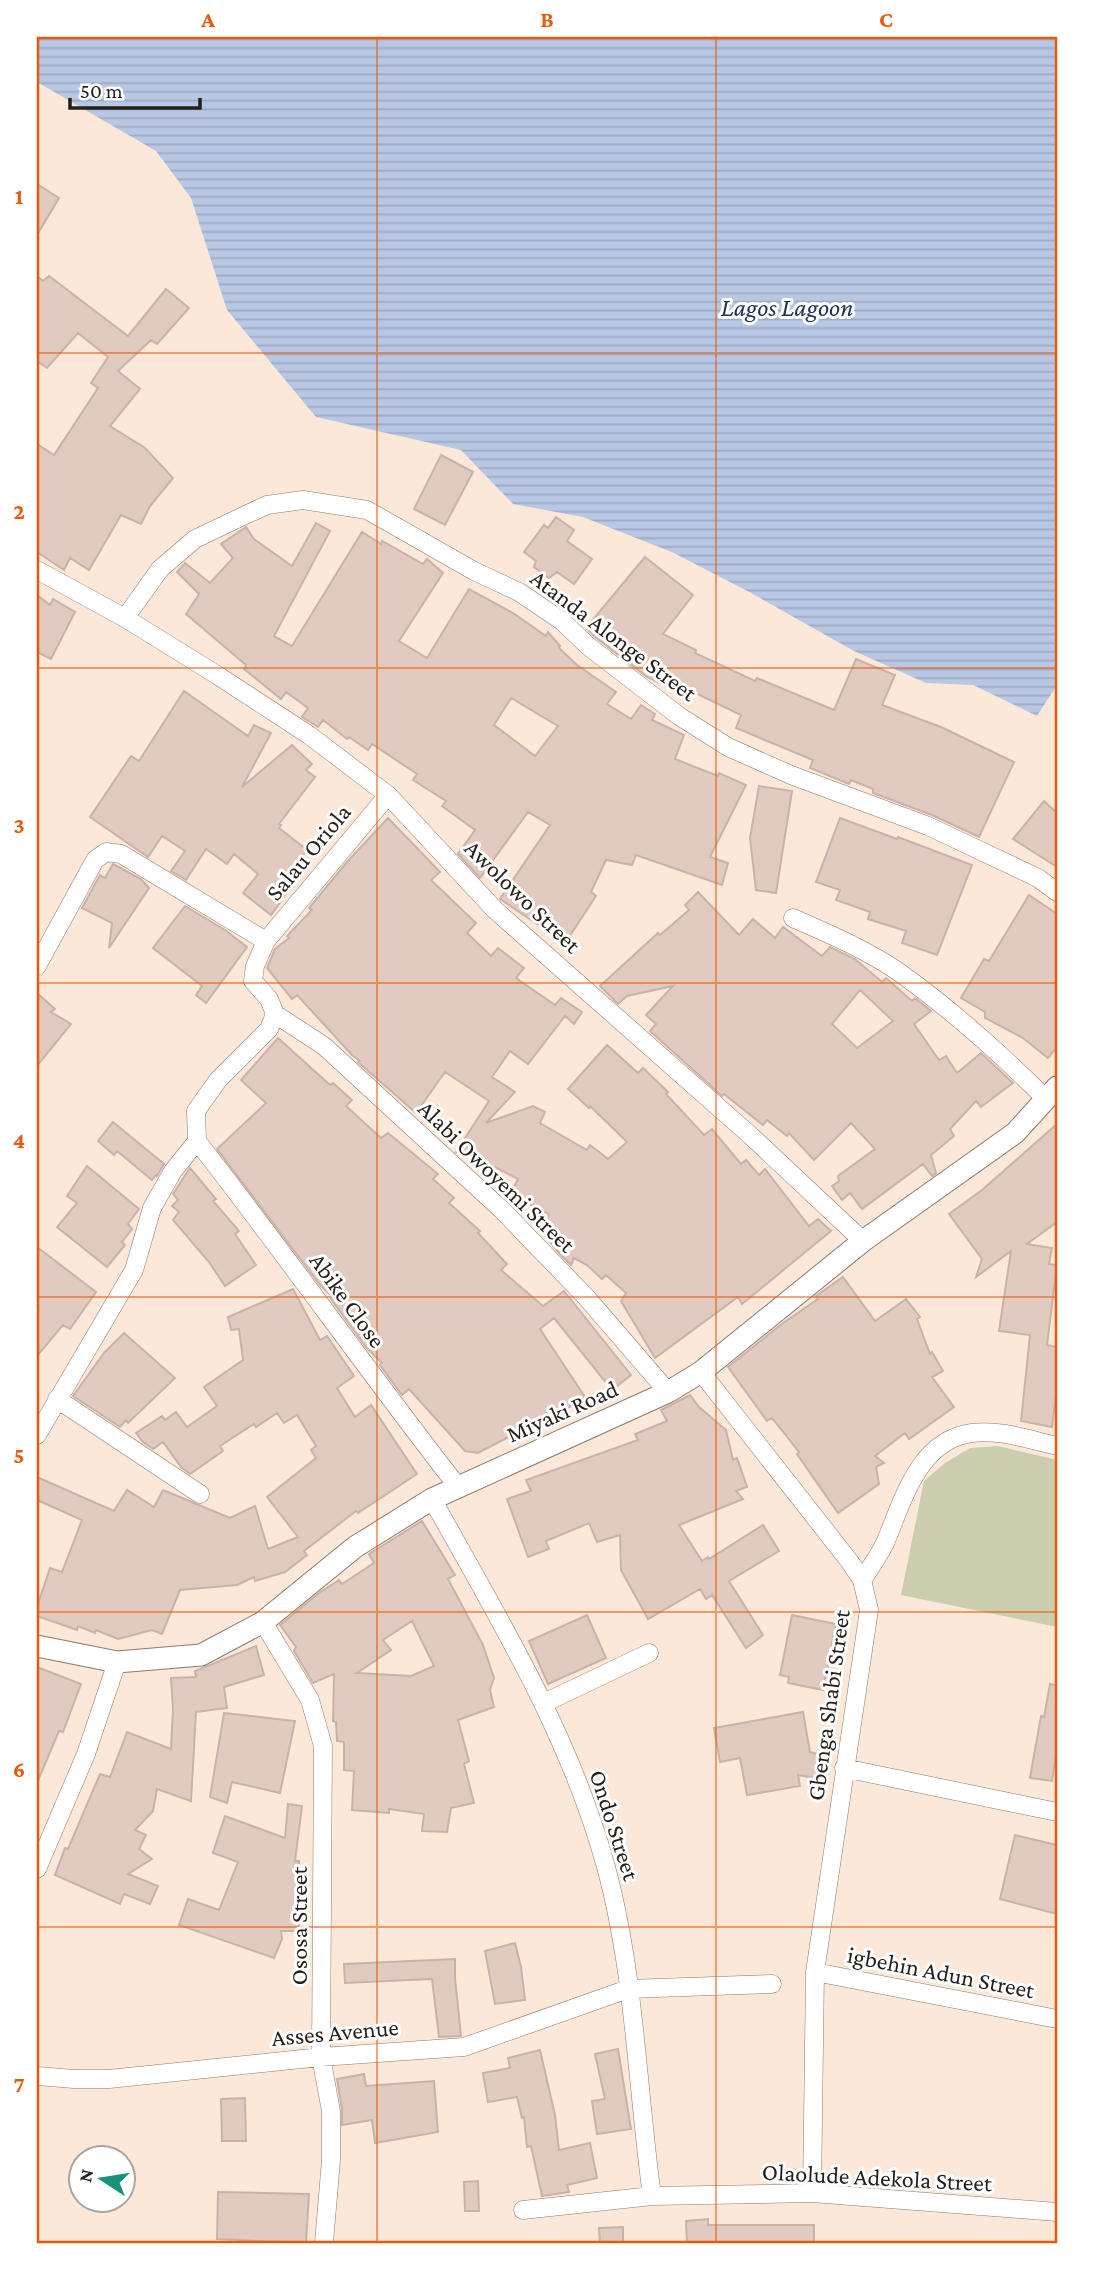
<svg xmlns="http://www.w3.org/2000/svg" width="1094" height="2280" font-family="'Crimson Pro',serif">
<defs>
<pattern id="water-rules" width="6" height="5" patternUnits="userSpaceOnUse" patternTransform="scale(1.75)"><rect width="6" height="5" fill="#b8c7e3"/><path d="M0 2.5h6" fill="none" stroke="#9eaac2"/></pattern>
</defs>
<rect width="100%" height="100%" fill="#fce8d9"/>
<path fill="#caceaf" d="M998,1446L1057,1460V1627L901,1595L924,1481L945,1463L970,1448Z"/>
<path fill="url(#water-rules)" d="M37,37H1057V685L1037,716L973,685L926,683L854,651L751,593L674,553L583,517L513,504L461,450L316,417L227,310L191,198L156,151L37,82Z"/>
<path fill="#e1cac0" stroke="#c9b3a9" stroke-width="2" fill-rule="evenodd" d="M37,184L59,198L37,235Z
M37,276L43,281L49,276L128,336L166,289L189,308L157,344L151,340L118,371L140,389L110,426L145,448L173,478L150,506L141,524L121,515L89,570L70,558L64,570L37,552V444L54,455L98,388L91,383L108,357L78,333L47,368L37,361Z
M441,455L473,472L445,525L414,509Z
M556,517L574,530L567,541L592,559L574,584L557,572L549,578L534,567L536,561L524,552L544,525L548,528Z
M316,523L330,531L274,636L292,646L362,532L381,544L382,541L423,564L427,559L443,573L399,641L427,658L469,589L513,613L546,636L548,632L560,646L559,648L577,665L616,692L607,704L631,719L641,705L655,714L652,720L684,735L675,759L718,776L719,773L746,785L710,857L728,863L722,885L636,855L632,865L606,860L591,892L596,896L565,943L500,899L550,825L528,812L480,878L458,854L475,830L442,806L446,801L413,780L417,774L372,744L368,750L349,737L347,739L323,720L318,727L302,717L308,708L286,692L281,699L244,669L246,665L186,614L199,594L177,572L185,563L210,583L233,558L221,544L246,527L254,539L292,566ZM511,698L558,726L535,756L494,725Z
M645,557L693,595L663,634L696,650L695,653L755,681L757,678L834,710L856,659L895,675L882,705L941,727L1014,762L979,837L932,815L873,793V789L851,780L849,784L810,768L813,760L736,728L741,715L679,685L676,691L647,677L595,637L586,628Z
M37,595L50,605L53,599L75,612L51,659L37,652Z
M184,691L248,736L254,725L271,733L242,787L292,745L312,764L306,770L315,777L279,824L281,825L279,828L307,850L280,886L286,894L271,915L243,893L258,874L234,854L227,864L206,849L186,880L171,871L185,851L162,836L148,857L90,817L131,756L139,761Z
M759,786L792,791L776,893L756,890L750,838Z
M1044,801L1057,813V867L1013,839Z
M388,818L440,872L431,880L476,923L467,933L491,956L498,948L524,968L516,978L555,1005L561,998L582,1012L574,1024L565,1016L528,1064L510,1051L492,1077L515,1092L486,1123L533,1106L545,1112L540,1123L587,1150L590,1145L608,1159L627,1142L590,1106L589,1108L568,1089L607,1045L638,1073L643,1068L668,1092L666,1094L704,1135L712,1129L741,1164L746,1160L759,1175L765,1169L809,1226L818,1219L831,1231L742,1304L738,1297L655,1358L621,1301L626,1293L606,1275L602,1279L587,1265L574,1258L571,1265L558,1252L540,1229L549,1214L510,1195L518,1179L473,1156L456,1152L489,1101L445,1072L416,1113L358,1062L360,1061L352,1055L297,995L292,999L267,968L275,949L289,938L287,936L312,910L309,908L347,862Z
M840,818L897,839L898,837L972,865L937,955L902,943L906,931L868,919L870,912L836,900L840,890L816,882Z
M113,864L141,879L149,888L109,948L112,923L82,908L100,875L105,878Z
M698,892L739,935L753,919L775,938L783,927L822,956L830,947L855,959L882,982L886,978L912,1001L915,998L931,1011L914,1024L939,1060L946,1056L957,1073L981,1053L1013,1083L981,1107L976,1101L950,1129L954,1136L931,1155L936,1173L932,1176L923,1164L862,1209L850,1193L842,1200L832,1186L839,1181L838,1176L875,1149L851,1123L814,1160L789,1133L787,1136L767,1120L763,1125L724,1094L722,1096L650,1031L656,1024L646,1015L673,986L627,996L618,1004L600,986L658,933L660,935L689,910L685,905ZM860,990L893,1021L857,1048L832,1024Z
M1029,895L1057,914V1047L1048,1058L1023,1038L985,1018V1012L961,998L984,959L989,961Z
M185,906L225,930L247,947L206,1003L196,995L202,986L153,948Z
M37,993L55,1009L51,1012L71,1024L37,1066Z
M278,1038L330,1085L333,1083L352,1100L346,1106L381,1138L388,1133L438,1174L433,1179L454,1198L449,1203L480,1231L478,1233L507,1264L501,1270L543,1306L564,1291L631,1375L612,1390L554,1318L540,1329L585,1397L554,1417L552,1414L526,1431L524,1429L478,1453L465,1451L409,1389L402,1395L380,1365L382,1363L366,1347L331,1299L333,1297L320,1285L217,1149L266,1103L241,1080Z
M113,1122L164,1164L157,1176L156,1175L152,1180L117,1151L114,1155L98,1141Z
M1057,1124V1222L1027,1244L1052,1248L1049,1264L1057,1265L1047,1345L1057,1347V1387L1052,1427L1021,1421L1030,1335L999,1331L1011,1251L976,1277L982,1259L949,1214L982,1190Z
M87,1166L139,1209L128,1224L132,1229L122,1242L125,1245L107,1267L57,1227L77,1203L67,1196Z
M190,1168L216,1199L213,1201L239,1231L235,1234L256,1265L225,1286L209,1262L173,1220L179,1212L172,1206L178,1200L173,1194Z
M37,1247L96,1292L70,1329L63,1325L37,1356Z
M843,1277L875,1321L906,1299L920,1317L917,1319L930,1354L932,1352L943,1371L932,1377L954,1407L909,1439L905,1433L875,1456L884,1463L876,1467L879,1484L838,1513L797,1454L799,1452L772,1418L767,1421L728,1367L783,1323L818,1299L816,1296Z
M293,1289L320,1340L327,1336L354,1376L337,1388L355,1417L371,1405L417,1474L358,1513L356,1511L304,1551L307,1555L285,1572L255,1581L254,1577L237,1585L180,1590L162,1634L152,1630L118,1639L96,1630L95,1633L78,1626L77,1630L37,1616V1607L50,1568L62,1572L82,1520L37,1500V1477L114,1511L127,1490L154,1507L163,1490L230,1518L255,1506L268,1549L298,1537L267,1497L316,1458L311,1450L316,1446L297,1415L284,1423L277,1413L256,1427L254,1424L220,1446L223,1451L190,1474L181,1467L163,1442L153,1449L143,1442L136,1433L162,1416L165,1420L176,1412L187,1427L217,1406L204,1387L243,1360L239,1329L231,1330L228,1317Z
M124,1333L175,1378L128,1423L126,1420L120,1427L73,1396L104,1353Z
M690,1395L699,1407L726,1430L733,1460L737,1458L747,1487L736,1491L743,1499L679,1525L702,1561L708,1557L709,1559L763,1525L779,1551L729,1581L763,1635L746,1648L712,1595L706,1599L700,1589L648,1619L621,1570L620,1535L597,1542L589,1523L546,1541L549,1549L528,1557L507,1499L531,1491L526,1480L638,1440L635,1434L667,1421L661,1410Z
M422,1521L455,1575L448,1579L483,1645L494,1678L490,1690L494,1707L458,1720L469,1761L464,1764L474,1803L451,1808L447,1832L422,1831L424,1814L389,1809V1813L352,1810L354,1771L344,1770V1742L337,1741L336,1722L333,1721L334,1674L313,1683L294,1651L296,1647L280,1625L319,1593L339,1580L342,1584L374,1563L369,1554ZM412,1621L434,1666L411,1676L357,1673L391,1650L383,1640Z
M587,1615L606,1658L548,1684L529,1641Z
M792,1615L836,1624L823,1690L788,1683L789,1677L780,1675Z
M256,1646L264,1675L224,1687L227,1708L196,1712L191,1801L157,1789L153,1811L135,1830L146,1835L139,1849L152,1859L128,1874L158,1886L150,1904L124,1894L120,1904L55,1875L65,1848L68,1849L100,1774L110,1777L127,1732L171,1749L173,1709L171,1678L196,1677L195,1671Z
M37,1667L81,1684L63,1732L59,1731L37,1783Z
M1050,1684L1057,1685V1747L1052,1781L1030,1778L1041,1716L1044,1717Z
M803,1712L810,1752L821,1755L815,1778L798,1775L800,1786L747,1795L740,1758L720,1762L714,1728Z
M224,1713L295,1721L280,1793L232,1782L227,1803L210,1797Z
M288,1804L302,1806L295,1861H299V1931H281L282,1939L274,1958L179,1925L188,1899L219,1910L238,1862L213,1853L225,1816L285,1838Z
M1015,1835L1057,1845V1914L1000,1899Z
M515,1943L521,1967L525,2000L495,2004L485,1951Z
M455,1959V1978L461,2036L439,2037L432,1979L345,1983L344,1964Z
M618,2049L631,2129L597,2134L592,2101L605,2099L595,2054Z
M540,2050L555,2115L559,2150L590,2143L597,2178L567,2185L569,2192L542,2196L531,2146L527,2147L524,2117L522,2118L517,2097L488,2102L483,2073L510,2068L508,2058Z
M364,2074L366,2086L434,2081L438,2132L375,2143L372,2120L342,2125V2109L337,2079Z
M245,2098L246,2141H222L221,2099Z
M478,2181L479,2211H465L464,2182Z
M218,2192L309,2194L306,2243L217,2239Z
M708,2219V2225H814V2243H687L686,2221Z
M623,2227V2243H600L599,2228Z"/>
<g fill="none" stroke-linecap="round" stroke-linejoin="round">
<g stroke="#8c7b6d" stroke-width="19">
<path id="minor" d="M37,570L125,618L217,675L309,735L388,795L495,910L751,1136L863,1241
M125,618L160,569L195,539L241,517L267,505L303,500L367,510L474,571L519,592L562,621L588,646L679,716L728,747L791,775L928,826L1038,878L1057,892
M793,918C831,935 870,951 903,975C954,1012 1002,1055 1046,1099
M37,966L95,860L106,852L121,854L266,941
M275,1014L324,1046L502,1210L587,1298L668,1392
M197,1141C286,1255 369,1373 458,1487
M701,1372L850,1562L862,1580L869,1610L815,1972L812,2193
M57,1399L200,1494
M37,1435L134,1270L152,1208L173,1171L197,1141L196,1111L218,1080L269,1029L275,1014L269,999L253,981L255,966L266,941L388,795
M432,1499C498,1617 570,1735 606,1867C635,1974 637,2087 652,2196
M862,1580C870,1568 879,1556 885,1543C903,1501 918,1440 972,1433C1000,1429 1030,1440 1057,1446
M263,1622L310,1700L323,1746L321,2057L331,2111V2160L324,2243
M544,1703L649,1653
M844,1768L1057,1812
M37,1869L86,1754L117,1662
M815,1972L1057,2019
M37,2076L74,2079H109L321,2057L464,2047L628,1989L772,1984
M523,2210L652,2196L812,2193L1057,2212"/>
</g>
<g stroke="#8c7b6d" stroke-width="23">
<path id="tertiary" d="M37,1646L117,1662L201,1655L263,1622L355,1547L432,1499L668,1392L701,1372L863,1241L1015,1133L1057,1087"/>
</g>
<use href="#minor" stroke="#fff" stroke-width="18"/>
<use href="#tertiary" stroke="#fff" stroke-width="21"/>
</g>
<path fill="none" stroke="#e8590c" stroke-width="2" stroke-opacity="0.55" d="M377,37V2243M716,37V2243M37,353H1057M37,668H1057M37,983H1057M37,1297H1057M37,1612H1057M37,1927H1057"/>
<g text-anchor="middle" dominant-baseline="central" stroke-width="6" stroke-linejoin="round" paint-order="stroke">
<g font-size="24" fill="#251f19" stroke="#fff">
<text transform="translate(614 635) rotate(37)">Atanda Alonge Street</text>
<text transform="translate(308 852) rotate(-50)">Salau Oriola</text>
<text transform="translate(523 896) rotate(44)">Awolowo Street</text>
<text transform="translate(497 1176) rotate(44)">Alabi Owoyemi Street</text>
<text transform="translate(348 1300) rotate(54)">Abike Close</text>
<text transform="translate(562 1411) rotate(-24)">Miyaki Road</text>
<text transform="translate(828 1705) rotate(-82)">Gbenga Shabi Street</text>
<text transform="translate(615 1825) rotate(72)">Ondo Street</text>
<text transform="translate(298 1926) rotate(-90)">Ososa Street</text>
<text transform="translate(941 1972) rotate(11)">igbehin Adun Street</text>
<text transform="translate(335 2032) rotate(-5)">Asses Avenue</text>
<text transform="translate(877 2177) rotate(3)">Olaolude Adekola Street</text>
</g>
<g font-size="26" font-style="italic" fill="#203359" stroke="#fff">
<text x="787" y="307">Lagos Lagoon</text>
</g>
</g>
<rect width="1094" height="2280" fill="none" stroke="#ffffff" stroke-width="77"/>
<g transform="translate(102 2179) rotate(282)"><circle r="33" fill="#ffffff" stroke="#a8a5a3" stroke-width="2"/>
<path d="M0-5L12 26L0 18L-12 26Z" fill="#14927a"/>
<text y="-10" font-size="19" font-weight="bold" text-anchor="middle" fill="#251f19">N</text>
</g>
<path d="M70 98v10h130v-10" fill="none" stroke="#251f19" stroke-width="3.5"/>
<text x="80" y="98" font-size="21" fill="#251f19" stroke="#ffffff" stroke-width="5" paint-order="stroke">50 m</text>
<rect x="38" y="38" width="1018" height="2204" fill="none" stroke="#e8590c" stroke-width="2.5"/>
<g font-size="23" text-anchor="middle" font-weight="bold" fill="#e8590c">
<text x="208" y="27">A</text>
<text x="547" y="27">B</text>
<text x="886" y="27">C</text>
<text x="19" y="204">1</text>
<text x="19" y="519">2</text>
<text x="19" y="833">3</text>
<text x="19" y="1148">4</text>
<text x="19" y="1463">5</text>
<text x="19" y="1777">6</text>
<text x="19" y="2092">7</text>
</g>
</svg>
